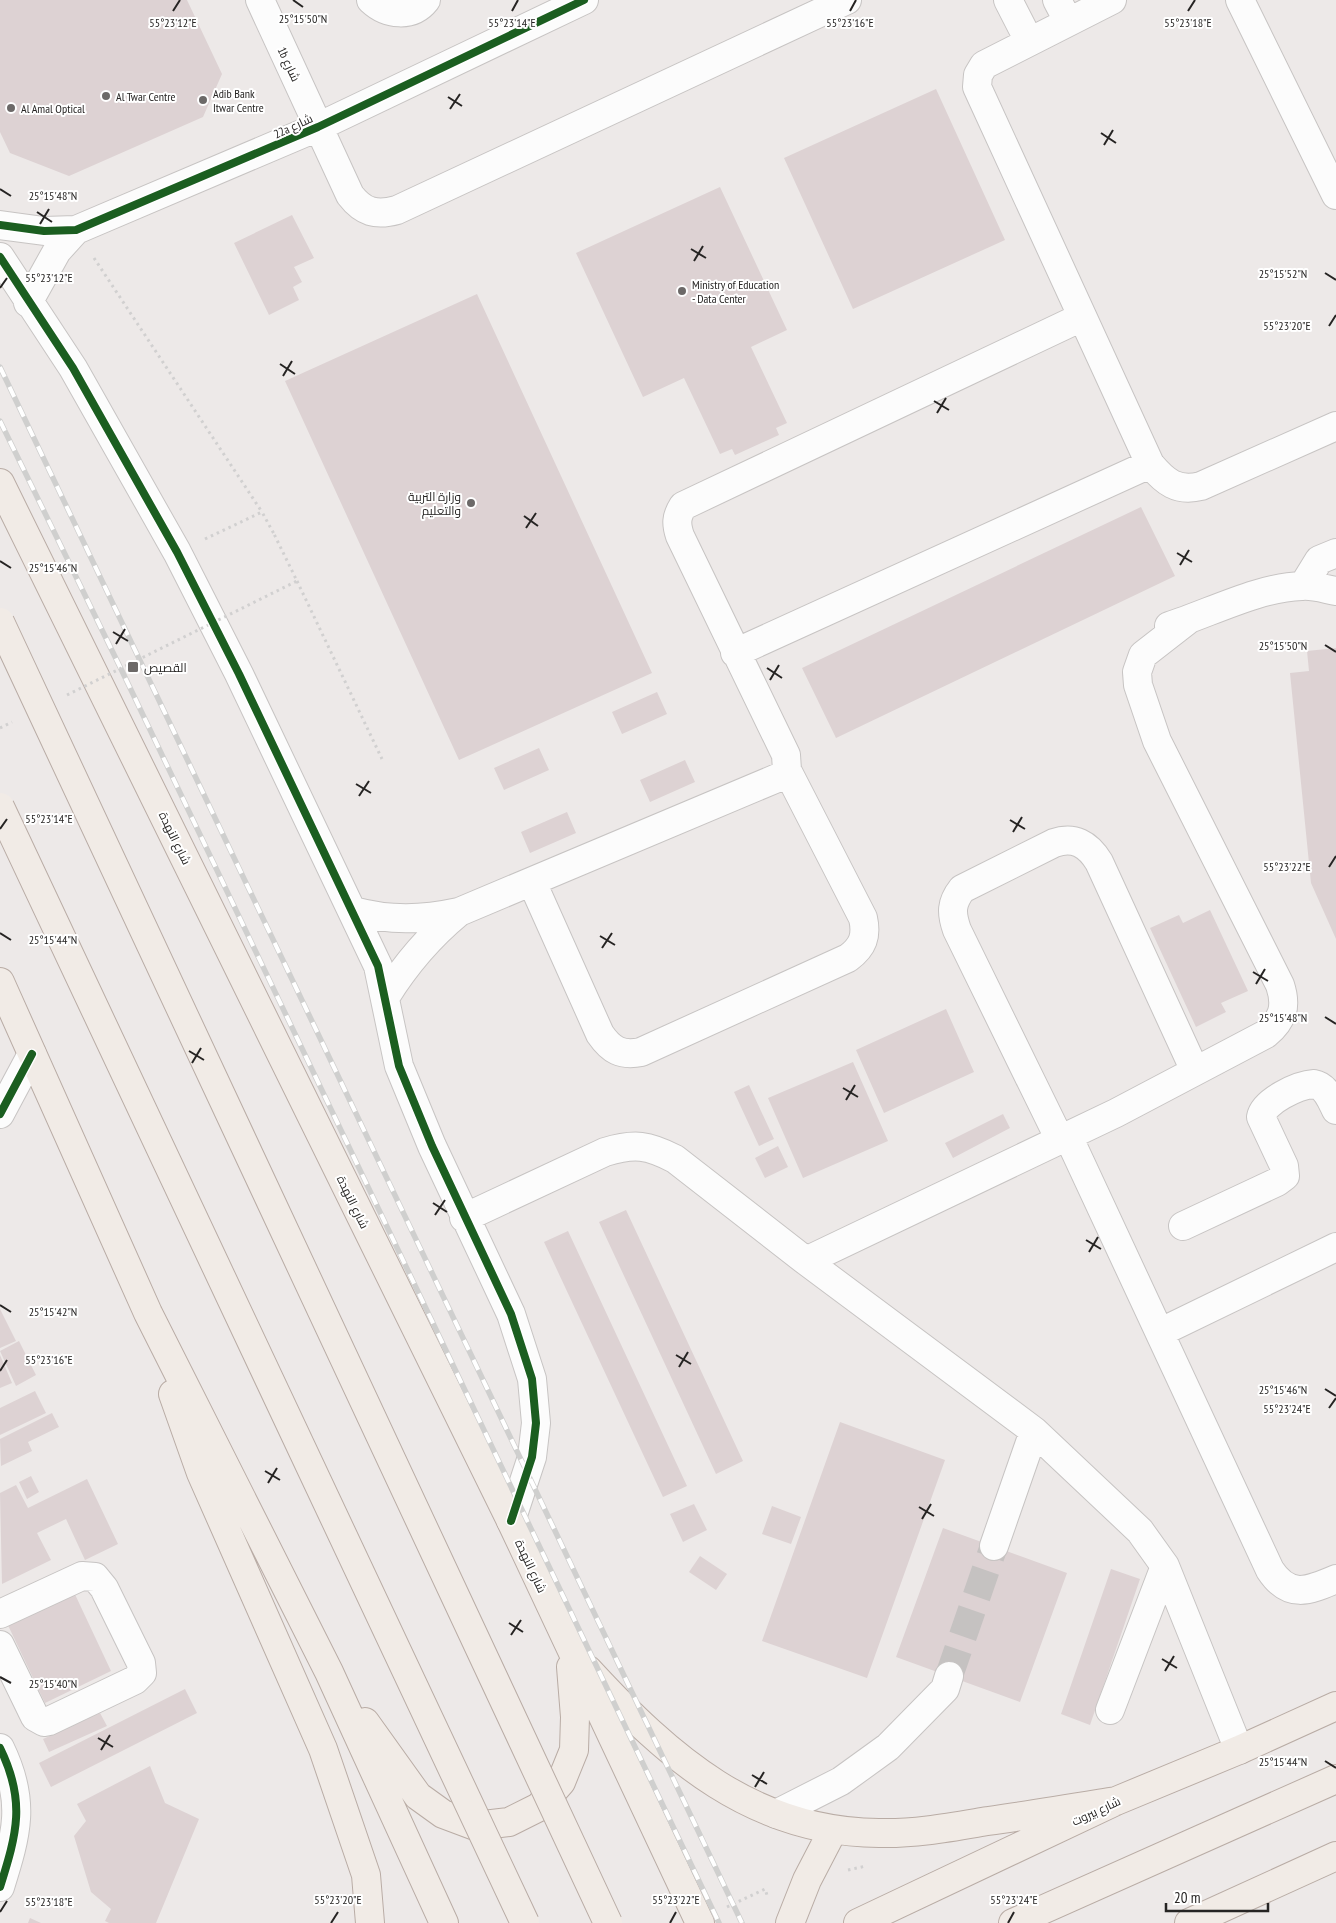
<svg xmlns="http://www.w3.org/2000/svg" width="1336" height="1923" font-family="'PT Sans Narrow',Cairo,sans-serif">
<rect width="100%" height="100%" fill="#ede9e8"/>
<path fill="#ddd2d3" d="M0,0H187L222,74L203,117L69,176L10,153L0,132Z
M936,89L1005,240L853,309L784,158Z
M720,187L787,330L751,347L787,423L776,428L779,435L735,455L732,449L720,454L684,378L643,397L576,253Z
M292,215L314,258L294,267L302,282L293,287L299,300L269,315L234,243Z
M477,294L652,673L459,760L285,381Z
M1141,507L1175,576L836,738L802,668Z
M1336,648V939L1311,883L1290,673L1309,671L1307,651Z
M657,692L667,714L622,734L612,712Z
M539,748L549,770L504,790L494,768Z
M685,760L695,782L650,802L640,780Z
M567,812L576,833L530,853L521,832Z
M1210,910L1248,991L1221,1003L1226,1012L1196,1027L1150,928L1179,915L1183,923Z
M946,1009L974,1072L884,1113L856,1050Z
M853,1062L888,1141L803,1178L768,1098Z
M749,1085L774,1139L759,1146L734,1092Z
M1003,1114L1010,1128L953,1158L945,1143Z
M778,1146L788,1167L765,1178L755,1158Z
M626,1210L743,1461L716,1474L599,1222Z
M568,1231L687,1486L663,1497L544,1242Z
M0,1309L16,1341L0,1348Z
M19,1341L36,1375L16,1386L0,1351Z
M0,1355L12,1383L0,1388Z
M35,1391L46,1413L0,1435V1408Z
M52,1413L59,1427L28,1442L32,1451L1,1466L0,1439Z
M840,1422L945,1460L867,1678L762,1641Z
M31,1476L39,1492L27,1499L19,1482Z
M87,1479L118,1544L85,1560L66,1519L37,1533L51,1560L2,1584L0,1493L16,1485L28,1508Z
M694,1504L707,1530L683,1542L670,1514Z
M772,1506L801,1517L791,1544L762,1534Z
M943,1528L1067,1573L1020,1702L896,1657Z
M700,1556L727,1574L716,1590L689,1572Z
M1111,1569L1140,1579L1090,1725L1061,1714Z
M72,1588L111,1671L45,1703L5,1619Z
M185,1689L197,1713L51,1787L39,1763Z
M100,1713L107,1726L49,1752L43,1739Z
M150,1766L165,1803L199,1819L156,1923H109L105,1921L111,1909L91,1892L74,1836L86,1821L77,1804Z
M30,1918L41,1923H28Z"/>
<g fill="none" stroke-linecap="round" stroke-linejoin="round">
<path stroke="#c5c2c1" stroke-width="28" stroke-dasharray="28 14" stroke-linecap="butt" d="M949,1676L994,1546"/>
<g stroke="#c7c4c3" stroke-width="30">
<path id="minor" d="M260,0L350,195C363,212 376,216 397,210L847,0
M371,0C387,15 412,18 426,0
M1008,0L1029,41
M1057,0L1068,21
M1112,0L984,65L978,75L977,87L1150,464C1165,482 1177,492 1201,486L1336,426
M1240,0L1336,195
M0,225L44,231L76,230L318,127L584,0
M0,257L73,368L177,552L239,674L378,966L399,1066L432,1146L511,1314L532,1379L536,1423L532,1457L511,1521
M28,303L57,251L76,230
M1303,586L1319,560L1336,553
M1169,626C1210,613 1259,587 1302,586C1313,585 1325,589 1336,591
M735,653L1150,464
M532,882L600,1034C611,1050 621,1056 641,1052L848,958C863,947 867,936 863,918L787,770
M353,911C390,921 422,920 459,912L782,776L787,770L786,755L680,536C676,524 676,517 683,506L1082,317
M386,996C406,964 429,937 458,913
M0,1114L32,1054
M1068,1136L1270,1570C1289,1599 1308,1591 1336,1579
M1060,1140L957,930C951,913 951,903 962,889L1054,843C1074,836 1088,844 1099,862L1195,1071
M464,1218L605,1152C635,1143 648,1145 675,1159L806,1261L1034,1431L1140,1531L1165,1566L1239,1750
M1183,1226L1277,1182L1285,1176L1284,1166L1261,1117C1264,1101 1298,1085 1314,1084C1326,1086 1331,1100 1336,1110
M806,1261L1116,1113L1266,1034C1283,1020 1287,1006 1280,985L1157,741L1138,685L1137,672L1143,655L1188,620
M1161,1332L1336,1247
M994,1546L1034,1431
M0,1614L82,1576L95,1577L104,1588L141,1663L142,1673L135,1680L49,1721L44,1722L35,1717L0,1645
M1110,1710L1165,1566
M0,1748C26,1801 17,1833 0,1887
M776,1814L841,1781L888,1747L945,1689L949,1676"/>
</g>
<g stroke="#b9aca5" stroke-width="30">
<path id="major" d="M0,483L511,1521L700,1923
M0,982L148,1313L329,1672L444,1923
M173,1394L201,1473L323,1749L366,1875L370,1923
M588,1670C669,1758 753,1832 879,1833C916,1834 952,1827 988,1821C1031,1815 1073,1808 1116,1801
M365,1722L418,1796L443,1814L475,1826L509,1822L539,1807L561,1782L574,1750L575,1717L571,1667
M790,1923L807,1880L833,1830
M858,1923L1116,1801L1239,1750L1336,1706
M1013,1923L1336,1779
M1189,1923L1336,1856"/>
</g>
<path stroke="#d1d0d0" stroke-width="3" stroke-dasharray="2.5 4" stroke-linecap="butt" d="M94,258L262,512
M205,539L262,512L274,534
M297,581L382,759
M848,1870L866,1866
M727,1907L765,1889L767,1895"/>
<use href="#minor" stroke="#fcfcfc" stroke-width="28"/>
<use href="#major" stroke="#f1ebe6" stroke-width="28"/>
<g stroke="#cfcfce" stroke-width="5.5">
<path id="rail" d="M0,367L742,1923
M0,421L122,671L719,1923"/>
</g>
<use href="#rail" stroke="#fff" stroke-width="4" stroke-dasharray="11" stroke-linecap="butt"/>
<g stroke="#b9aca5" stroke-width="30" stroke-linecap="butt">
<path id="major-bridge" d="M0,622L608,1923
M0,807L525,1923"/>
</g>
<path stroke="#d1d0d0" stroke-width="3" stroke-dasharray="2.5 4" stroke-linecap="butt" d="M67,695L297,581L274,534
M0,728L12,722"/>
<use href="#major-bridge" stroke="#f1ebe6" stroke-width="28"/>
<g stroke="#fff" stroke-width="11">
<path id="cycleway" d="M0,225L44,231L76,230L318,127L584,0
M0,257L73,368L177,552L239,674L378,966L399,1066L432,1146L511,1314L532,1379L536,1423L532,1457L511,1521
M0,1114L32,1054
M0,1748C26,1801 17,1833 0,1887"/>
</g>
<use href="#cycleway" stroke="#1b5e20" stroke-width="8"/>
</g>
<path fill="none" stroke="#262423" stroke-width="2" d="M293,0L303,7M173,11L180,0M512,11L518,0M850,11L856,0M1188,11L1195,0M448,97L462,106M450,109L460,94M1101,133L1116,143M1104,145L1113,130M0,189L11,196M37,212L52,222M40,224L49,209M691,249L706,258M694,261L703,246M1325,273L1336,280M0,288L7,278M1329,326L1336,315M280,364L295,374M283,376L292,361M934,401L949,410M937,413L946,398M524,516L538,526M526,528L536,513M1177,553L1192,562M0,561L11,568M1180,565L1189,550M113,632L128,641M116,644L125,629M1325,645L1336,652M767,668L782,678M770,680L779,665M356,784L371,793M359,796L369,781M1010,820L1025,829M0,829L7,819M1013,832L1022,817M1329,867L1336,856M0,933L11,940M600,936L615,945M602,948L612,933M1253,972L1268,981M1256,984L1265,969M1325,1017L1336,1024M189,1051L204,1060M192,1063L201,1048M843,1088L858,1097M846,1100L855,1085M433,1203L447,1212M435,1215L445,1200M1086,1240L1101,1249M1089,1252L1098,1237M0,1305L11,1312M676,1355L691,1364M679,1367L688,1352M0,1371L7,1360M1325,1389L1336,1396M1329,1408L1336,1398M265,1471L280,1480M268,1483L277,1468M919,1507L934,1516M922,1519L931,1504M509,1623L523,1632M511,1635L521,1620M1162,1659L1177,1668M1165,1671L1174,1656M0,1677L11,1683M98,1738L113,1747M101,1750L110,1735M1325,1761L1336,1768M752,1775L767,1784M755,1787L764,1772M0,1912L7,1901M331,1923L338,1912M670,1923L676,1912M1008,1923L1014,1912"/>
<g fill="#6c6968" stroke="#fff" stroke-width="2">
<circle cx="106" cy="96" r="5"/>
<circle cx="203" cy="100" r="5"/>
<circle cx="11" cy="108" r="5"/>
<circle cx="682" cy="291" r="5"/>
<circle cx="471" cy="503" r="5"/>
<rect x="127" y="661" width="12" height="12" rx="2.5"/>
</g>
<g text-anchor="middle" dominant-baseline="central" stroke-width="4" stroke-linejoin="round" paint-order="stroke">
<g font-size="12" fill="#262423" stroke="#fff">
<text transform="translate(289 64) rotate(65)">1b شارع</text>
<text transform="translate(293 126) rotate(-25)">22a شارع</text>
<text transform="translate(175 838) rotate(64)">شارع النهدة</text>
<text transform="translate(353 1202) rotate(64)">شارع النهدة</text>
<text transform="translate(531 1566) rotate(65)">شارع النهدة</text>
<text transform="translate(1096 1811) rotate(-25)">شارع بيروت</text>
</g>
<g font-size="12" fill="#262423" stroke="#fff" text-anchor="start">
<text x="213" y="93">Adib Bank<tspan x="213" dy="14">Itwar Centre</tspan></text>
<text x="116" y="96">Al Twar Centre</text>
<text x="21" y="108">Al Amal Optical</text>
<text x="692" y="284">Ministry of Education<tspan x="692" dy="14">- Data Center</tspan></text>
<text x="461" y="496" text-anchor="end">وزارة التربية<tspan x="461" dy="14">والتعليم</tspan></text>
<text x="144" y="667">القصيص</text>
</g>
</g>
<g font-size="12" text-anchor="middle" fill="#262423" stroke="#fff" stroke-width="4" stroke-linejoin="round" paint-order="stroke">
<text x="303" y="23">25°15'50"N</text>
<text x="173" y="27">55°23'12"E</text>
<text x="512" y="27">55°23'14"E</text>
<text x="850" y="27">55°23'16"E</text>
<text x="1188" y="27">55°23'18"E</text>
<text x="53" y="200">25°15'48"N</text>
<text x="1283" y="278">25°15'52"N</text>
<text x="49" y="282">55°23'12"E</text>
<text x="1287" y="330">55°23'20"E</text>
<text x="53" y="572">25°15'46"N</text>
<text x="1283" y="650">25°15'50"N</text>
<text x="49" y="823">55°23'14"E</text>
<text x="1287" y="871">55°23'22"E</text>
<text x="53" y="944">25°15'44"N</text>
<text x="1283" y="1022">25°15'48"N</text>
<text x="53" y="1316">25°15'42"N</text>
<text x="49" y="1364">55°23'16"E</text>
<text x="1283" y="1394">25°15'46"N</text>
<text x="1287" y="1413">55°23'24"E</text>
<text x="53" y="1688">25°15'40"N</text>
<text x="1283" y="1766">25°15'44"N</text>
<text x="338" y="1904">55°23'20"E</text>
<text x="676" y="1904">55°23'22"E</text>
<text x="1014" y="1904">55°23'24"E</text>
<text x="49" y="1906">55°23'18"E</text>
</g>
<path d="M1166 1903v8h102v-8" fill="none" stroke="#262423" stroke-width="2.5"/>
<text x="1174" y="1903" font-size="15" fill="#262423" stroke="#ffffff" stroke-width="4" paint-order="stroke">20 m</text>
</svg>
